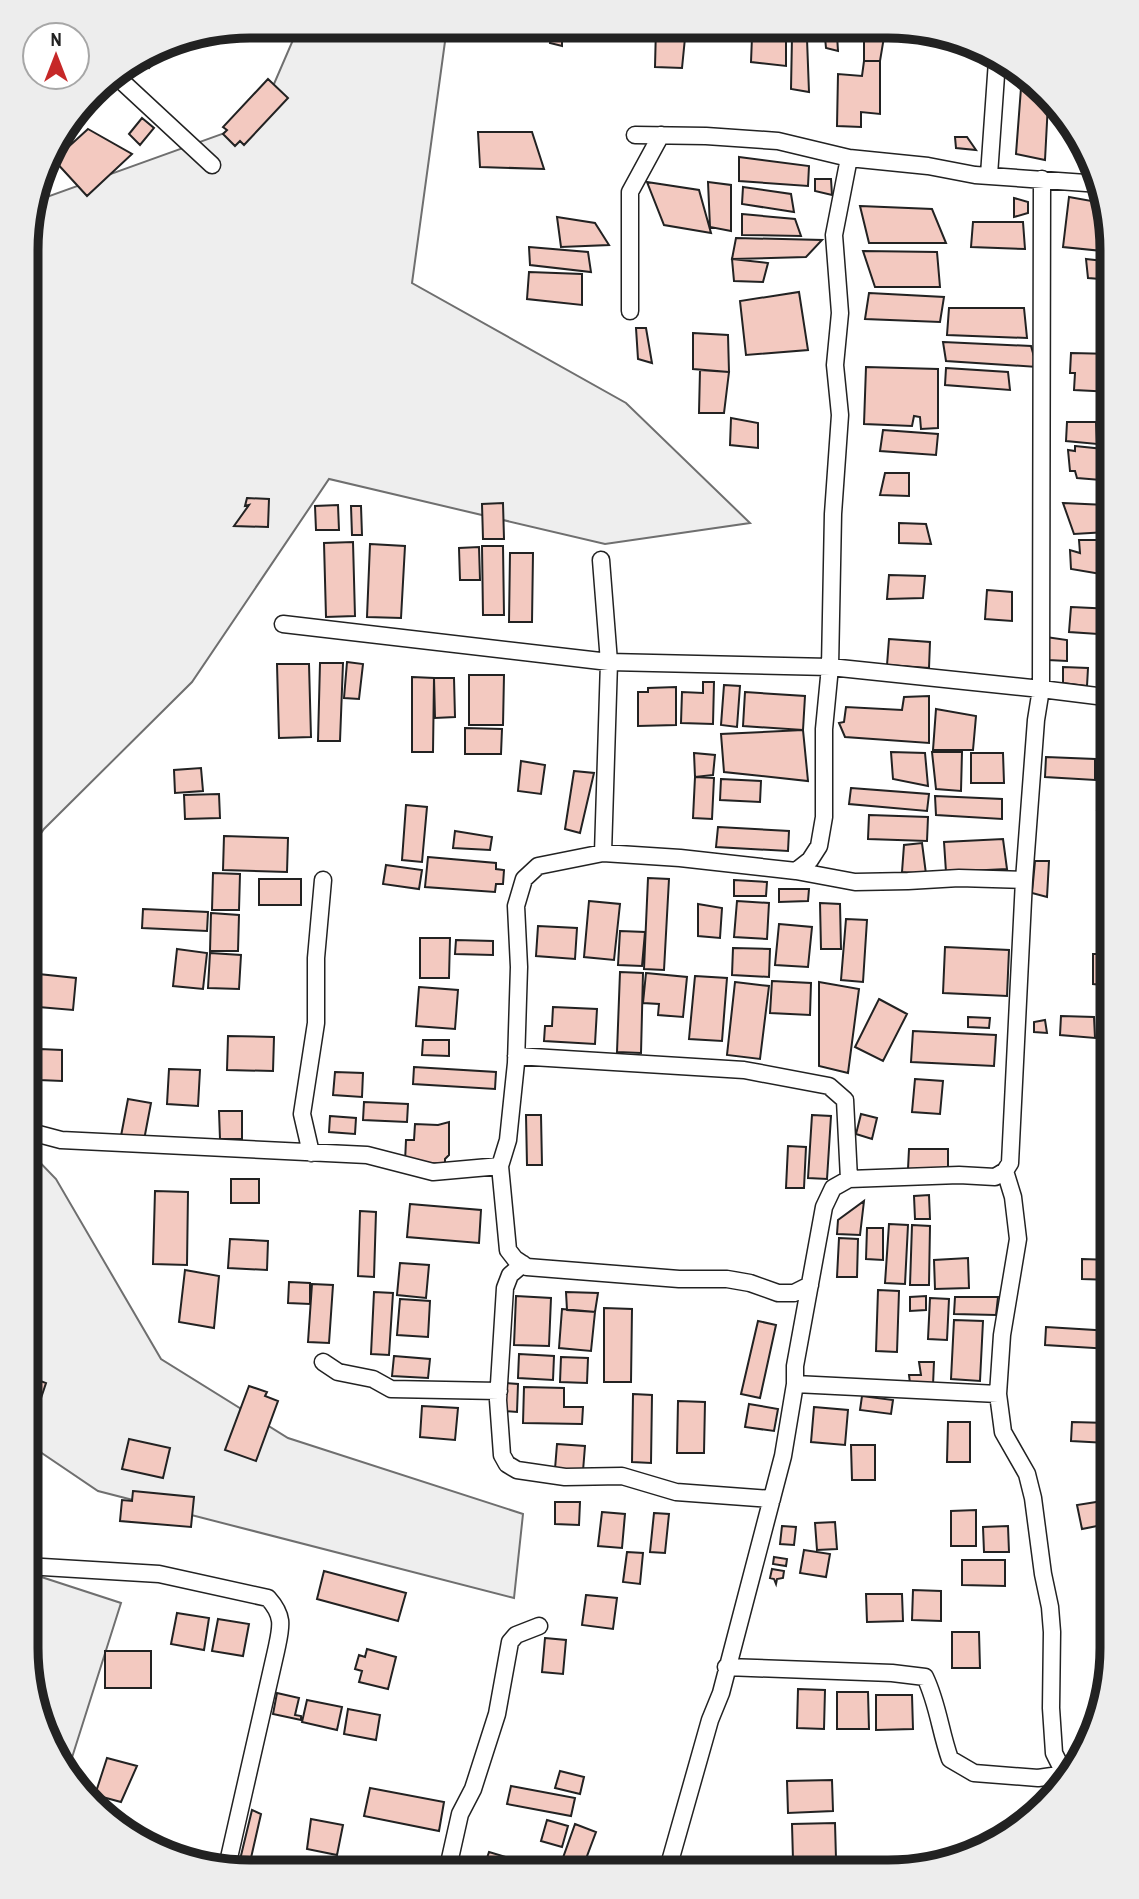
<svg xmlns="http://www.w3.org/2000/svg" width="1139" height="1899" font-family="'Archivo Narrow',sans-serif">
<rect width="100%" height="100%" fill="#fff"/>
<path fill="#eee" stroke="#6f6f6f" stroke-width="2" d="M299,26L447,27L412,283L626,403L750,523L605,544L329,479L192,682L44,829L27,853L28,427L35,418L28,412V222L31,211L41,199L258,121Z
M27,1149L56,1179L161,1359L288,1438L523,1514L514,1598L98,1491L27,1443Z
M26,1572L121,1603L69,1767L43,1734L26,1648Z"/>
<path fill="#f3c9c0" stroke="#222" stroke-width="2" d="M656,27L686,28L682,68L655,67Z
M552,28H562V46L550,43Z
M837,35L838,51L826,48L825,37Z
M864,35L884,37L880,61H864Z
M752,37L786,39V66L751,62Z
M792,37L807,39L809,92L791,89Z
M173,42L149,68L140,59L165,43Z
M864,61H880V114L861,112V127L837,126L838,74L862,76Z
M268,79L288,98L244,145L240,141L235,146L223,134L227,130L223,127Z
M1021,88L1040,92L1048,103L1045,160L1016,154Z
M142,118L154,128L140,145L129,134Z
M67,129L72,135L49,157L50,151Z
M88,129L132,154L87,196L54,160Z
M478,132H532L544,169L480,167Z
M955,137H967L976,150L956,148Z
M739,157L809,166L808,186L739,181Z
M815,179H831L832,195L815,191Z
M647,182L699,190L711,233L664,225Z
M708,182L731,185V231L710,227Z
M743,187L791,194L794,212L742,204Z
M1069,197L1103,203L1113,252L1063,247Z
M1014,198L1028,202V213L1014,217Z
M860,206L932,209L946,243H869Z
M742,214L795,219L801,236L742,235Z
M557,217L595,223L609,245L561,247Z
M973,222H1023L1025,249L971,247Z
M736,238L822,240L806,257L732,259Z
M529,247L588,252L591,272L530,265Z
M863,251L937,252L940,287H875Z
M732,259L768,263L763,282L734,281Z
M1086,259L1113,262V280L1088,278Z
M529,272L582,274V305L527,299Z
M799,292L808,350L746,355L740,301Z
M869,293L944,297L940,322L865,319Z
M949,308H1024L1027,338L947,335Z
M1103,308H1113V327L1103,326Z
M636,328H646L652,363L638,359Z
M693,333L728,335L729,372L693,369Z
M943,342L1031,346L1037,367L946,361Z
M1071,353L1113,354V392L1074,390L1075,373H1070Z
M866,367L938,369V428L921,429L920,417L914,416L912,426L864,424Z
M946,368L1008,372L1010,390L945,385Z
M700,370L729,372L724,413H699Z
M1101,399L1113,400V421H1101Z
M731,418L758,423V448L730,445Z
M1067,422H1096L1097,444L1066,441Z
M1099,426H1113V445H1100Z
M883,430L938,434L936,455L880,451Z
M1075,446L1113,450V481L1077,478L1075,471H1070L1068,450L1075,451Z
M885,473H909V496L880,495Z
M247,498L269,499L268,527L234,526L249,505L245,506Z
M503,503L504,539H483L482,504Z
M1063,503L1106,505L1107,532L1074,534Z
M338,505L339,530H316L315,506Z
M351,506H361L362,535H352Z
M899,523L926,524L931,544L899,543Z
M1079,540H1113V576L1071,569L1070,550L1080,553Z
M353,542L355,616L326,617L324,543Z
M370,544L405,546L401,618L367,617Z
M482,546H503L504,615H483Z
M479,547L480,580H460L459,548Z
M510,553H533L532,622H509Z
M889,575L925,576L923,598L887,599Z
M987,590L1012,592V621L985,619Z
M1071,607L1113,609V635L1069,632Z
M1046,637L1067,640V661L1048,660Z
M889,639L930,642L929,668L887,665Z
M1108,639H1113V679H1107Z
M347,662L363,664L359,699L344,698Z
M320,663H343L340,741H318Z
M277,664H309L311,737L279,738Z
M1063,667L1088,668L1087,686L1063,683Z
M469,675H504L503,725H469Z
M412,677L434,678L433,752H412Z
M434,678H454L455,717L435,718Z
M703,682H714L713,724L681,723L682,692L703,693Z
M724,685L740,686L737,727L721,725Z
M676,687V725L638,726V692H648V688Z
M745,692L805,696L803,730L743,726Z
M929,696V743L845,737L839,723L844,722L846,707L902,710L904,697Z
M936,709L976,716L973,750H933Z
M465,728L502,729L501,754H465Z
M803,730L808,781L724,772L721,734Z
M891,752L925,753L928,786L893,779Z
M932,752H962L961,791L936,789Z
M694,753L715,755L713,775L695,777Z
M971,753H1003L1004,783H971Z
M1046,757L1095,759V780L1045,777Z
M521,761L545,765L541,794L518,791Z
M1102,765H1113V785L1103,783Z
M201,768L203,791L175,793L174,770Z
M574,771L594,773L580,833L565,829Z
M695,777L714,778L712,819L693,818Z
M721,779L761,781L760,802L720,800Z
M851,788L929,794L927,811L849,804Z
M219,794L220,818L185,819L184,795Z
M935,796L1002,799V819L936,815Z
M406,805L427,807L422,862L402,860Z
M1097,811H1113V846L1101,845Z
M869,815L928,817L927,841L868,839Z
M718,827L789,831L788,851L716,847Z
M455,831L492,837L490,850L453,848Z
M224,836L288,838L287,872L223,870Z
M1003,839L1007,869L946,872L944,842Z
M922,843L926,874L902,872L904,845Z
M428,857L496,863V869L504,870L503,884H496L495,892L425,887Z
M1035,861H1049L1047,897L1032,893Z
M1101,861L1113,862V892L1098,891Z
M386,865L422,870L419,889L383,884Z
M213,873L240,874L239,910H212Z
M648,878L669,879L664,970L644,969Z
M259,879H301V905H259Z
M734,880L767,882L766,896H734Z
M779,889H809L808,901L779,902Z
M589,901L620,904L614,960L584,957Z
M737,901L769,903L767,939L734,937Z
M820,903L840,904L841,949H821Z
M698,904L722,908L720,938L698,936Z
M143,909L208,912L207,931L142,928Z
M211,913L239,915L238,951H210Z
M846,919L867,920L863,982L841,980Z
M779,924L812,927L808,967L775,965Z
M538,926L577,928L575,959L536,956Z
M620,931L645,932L642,966L618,965Z
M420,938H450L449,978H420Z
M456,940L493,941V955L455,954Z
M945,947L1009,950L1007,996L943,993Z
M733,948L770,949L769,977L732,975Z
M177,949L207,953L203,989L173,986Z
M210,953L241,955L239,989L208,988Z
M1093,954H1112V986L1093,984Z
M620,972L643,973L641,1053L617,1052Z
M29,973L76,978L73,1010L27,1006Z
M646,973L687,977L683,1017L658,1015L659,1004L643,1003Z
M695,976L727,978L722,1041L689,1039Z
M772,981L811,983L810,1015L770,1013Z
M735,982L769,986L760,1059L727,1055Z
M819,982L859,989L848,1073L819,1066Z
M419,987L458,990L455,1029L416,1026Z
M879,999L907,1014L883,1061L855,1047Z
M553,1007L597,1009L595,1044L544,1041L545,1026H552Z
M1061,1016L1094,1017L1095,1038L1060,1035Z
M968,1017L990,1018L989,1028L968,1027Z
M1045,1020L1047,1033L1034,1032V1022Z
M913,1031L996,1035L994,1066L911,1062Z
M228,1036L274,1037L273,1071L227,1070Z
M423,1040H449V1056L422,1055Z
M40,1049L62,1050V1081L39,1080Z
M414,1067L496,1072L495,1089L413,1084Z
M169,1069L200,1070L198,1106L167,1104Z
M335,1072L363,1073L362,1097L333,1095Z
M915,1079L943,1081L940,1114L912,1112Z
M128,1099L151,1103L144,1140L121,1136Z
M364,1102L408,1104L407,1122L363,1120Z
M219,1111H242V1139H220Z
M861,1114L877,1118L872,1139L856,1134Z
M526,1115H541L542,1165H527Z
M812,1115L831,1116L827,1179L808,1178Z
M330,1116L356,1118L355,1134L329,1132Z
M449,1122V1155L445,1159V1163L414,1164L405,1162L406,1140H414L415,1124L438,1125Z
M788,1146L806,1147L804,1188H786Z
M909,1149H948V1170L908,1169Z
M231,1179H259V1203H231Z
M155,1191L188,1192L187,1265L153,1264Z
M929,1195L930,1219H915L914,1196Z
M864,1201L860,1235L837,1234L838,1220Z
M410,1204L481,1210L479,1243L407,1237Z
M360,1211L376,1212L374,1277L358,1276Z
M889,1224L908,1225L905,1284L885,1283Z
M912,1225L930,1226L929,1285H910Z
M867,1228H883V1260L866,1259Z
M839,1238L858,1239L857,1277H837Z
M230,1239L268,1241L267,1270L228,1268Z
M968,1258L969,1288L935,1289L934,1260Z
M1082,1259L1112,1260V1280L1082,1279Z
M400,1263L429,1265L426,1298L397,1295Z
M185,1270L219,1276L214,1328L179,1322Z
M289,1282L310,1283V1304L288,1303Z
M312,1284L333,1285L329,1343L308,1342Z
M878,1290L899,1291L897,1352L876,1351Z
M374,1292L393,1293L389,1355L371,1354Z
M566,1292L598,1293L595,1312L567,1310Z
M516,1296L551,1298L549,1346L514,1345Z
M926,1296V1310L910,1311V1297Z
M955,1297H998L996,1315L954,1314Z
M930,1298L949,1299L947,1340L928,1339Z
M400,1299L430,1301L428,1337L397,1335Z
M604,1308L632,1309L631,1382H604Z
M562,1309L595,1312L591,1351L559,1348Z
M954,1320L983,1321L980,1381L951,1379Z
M758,1321L776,1325L760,1398L741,1394Z
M1046,1327L1111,1331L1110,1349L1045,1345Z
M519,1354L554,1356L553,1380L518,1378Z
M394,1356L430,1359L428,1378L392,1376Z
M561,1357L588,1358L587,1383L560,1382Z
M919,1362H934L933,1385L910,1383L909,1375H921Z
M27,1376L46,1383L33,1422L27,1420Z
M506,1383L518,1384L517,1412L504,1411Z
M249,1386L267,1392L265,1396L278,1401L256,1461L225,1450Z
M524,1387L564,1388V1407H583L582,1424L523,1423Z
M633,1394L652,1395L651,1463L632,1462Z
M862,1396L893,1400L891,1414L860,1410Z
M678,1401L705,1402L704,1453H677Z
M749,1404L778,1409L774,1431L745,1427Z
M422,1406L458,1408L455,1440L420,1437Z
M814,1407L848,1410L845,1445L811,1442Z
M948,1422H970V1462H947Z
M1072,1422L1108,1423L1107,1443L1071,1441Z
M129,1439L170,1448L163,1478L122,1469Z
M557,1444L585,1446L583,1471L555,1469Z
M851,1445H875V1480H852Z
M133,1491L194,1497L191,1527L120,1521L122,1500L132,1501Z
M1109,1500L1112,1523L1082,1529L1077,1505Z
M555,1502H580L579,1525L555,1524Z
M976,1510V1546H951V1511Z
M602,1512L625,1514L622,1548L598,1546Z
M654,1513L669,1514L665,1553L650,1552Z
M835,1522L837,1549L817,1550L815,1523Z
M782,1526L796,1527L794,1545L780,1544Z
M1008,1526L1009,1552H984L983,1527Z
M804,1550L830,1554L826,1577L800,1573Z
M627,1552L643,1553L640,1584L623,1582Z
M774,1557L787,1559L786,1566L773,1564Z
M962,1560H1005V1586L962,1585Z
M772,1569L784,1571L783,1578L777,1579L776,1584L774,1579L770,1578Z
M324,1571L406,1593L398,1621L317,1599Z
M913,1590L941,1591V1621L912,1620Z
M866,1594H902L903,1621L867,1622Z
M586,1595L617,1598L613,1629L582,1625Z
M177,1613L209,1618L204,1650L171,1644Z
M218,1619L249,1624L243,1656L212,1651Z
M952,1632H979L980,1668H952Z
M545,1638L566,1640L563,1674L542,1672Z
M367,1649L396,1657L388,1689L359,1682L362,1671L355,1669L359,1655L365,1657Z
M105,1651H151V1688H105Z
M798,1689L825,1690L824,1729L797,1728Z
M837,1692H868L869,1729H837Z
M277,1693L299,1698L295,1715L301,1716V1720L273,1714Z
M876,1695H912L913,1729L876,1730Z
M307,1700L342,1707L337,1730L302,1722Z
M348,1709L380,1715L376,1740L344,1734Z
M107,1758L137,1766L121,1802L95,1795Z
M560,1771L584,1777L580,1794L555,1788Z
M832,1780L833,1811L788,1813L787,1781Z
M511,1786L575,1798L571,1816L507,1804Z
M370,1788L444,1802L439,1831L364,1816Z
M252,1810L261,1814L248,1871H231V1866L238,1868Z
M311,1819L343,1825L337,1855L307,1849Z
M547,1820L568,1826L562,1847L541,1841Z
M835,1823L836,1859L793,1860L792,1824Z
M575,1824L596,1832L581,1872H567L559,1869Z
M489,1852L519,1861L516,1872L485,1864Z"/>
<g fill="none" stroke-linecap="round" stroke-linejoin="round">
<g stroke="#222" stroke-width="19">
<path id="street" d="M115,75L212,165
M635,135L706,136L778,141L849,158L928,166L975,175L1100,184
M989,175L997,61
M630,311V192L661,135
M601,560L609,662L603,853
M283,624L609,662L830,667L1041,689L1042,179
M796,871L810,860L819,846L824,817V729L830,667L833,514L840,415L835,365L840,313L834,235L849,158
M516,1056L744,1070L829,1086L845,1100L849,1179
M27,1131L61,1140L367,1155L433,1172L500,1166
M311,1153L302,1114L316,1023V958L323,880
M1005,1171L1013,1197L1018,1239L1002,1335L998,1394L1003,1432L1027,1474L1033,1498L1043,1574L1050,1607L1052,1632L1051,1708L1054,1753L1064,1773
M523,1264L510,1275L505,1288L498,1400L502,1455L507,1464L517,1470L565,1477L622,1476L676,1492L772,1499
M810,1285L794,1293H778L750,1283L727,1279H679L527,1267L515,1259L508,1250L500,1166L508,1140L516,1063L519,967L516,906L524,879L538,866L603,853L680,858L796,871L855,882L908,881L959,878L1024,880
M323,1362L338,1372L373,1379L391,1389L499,1391
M795,1384L998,1394
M26,1566L159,1574L268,1598C285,1617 281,1627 276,1651L226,1871
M726,1667L892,1673L925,1677C938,1704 940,1731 950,1759L974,1773L1038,1778L1073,1773
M447,1872L460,1814L473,1789L497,1714L510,1642L516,1635L539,1626
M667,1872L710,1720L721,1693L783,1456L795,1384V1366L824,1207L833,1188L849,1179L959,1175L995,1177L1005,1171L1010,1163L1024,880L1036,720L1041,689L1113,698"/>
</g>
<use href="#street" stroke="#fff" stroke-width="16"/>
</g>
<path d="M0 0H1139V1899H0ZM250 38H888A212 212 0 0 1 1100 250V1648A212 212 0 0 1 888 1860H250A212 212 0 0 1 38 1648V250A212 212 0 0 1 250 38Z" fill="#ededed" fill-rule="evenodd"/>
<path fill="none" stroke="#222" stroke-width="9" d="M250 38H888A212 212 0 0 1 1100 250V1648A212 212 0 0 1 888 1860H250A212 212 0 0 1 38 1648V250A212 212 0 0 1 250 38Z"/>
<g transform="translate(56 56)"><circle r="33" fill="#ffffff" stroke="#a7a7a7" stroke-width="2"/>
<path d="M0-5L12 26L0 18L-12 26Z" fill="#c62828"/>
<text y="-10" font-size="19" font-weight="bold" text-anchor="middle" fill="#222222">N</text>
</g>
</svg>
